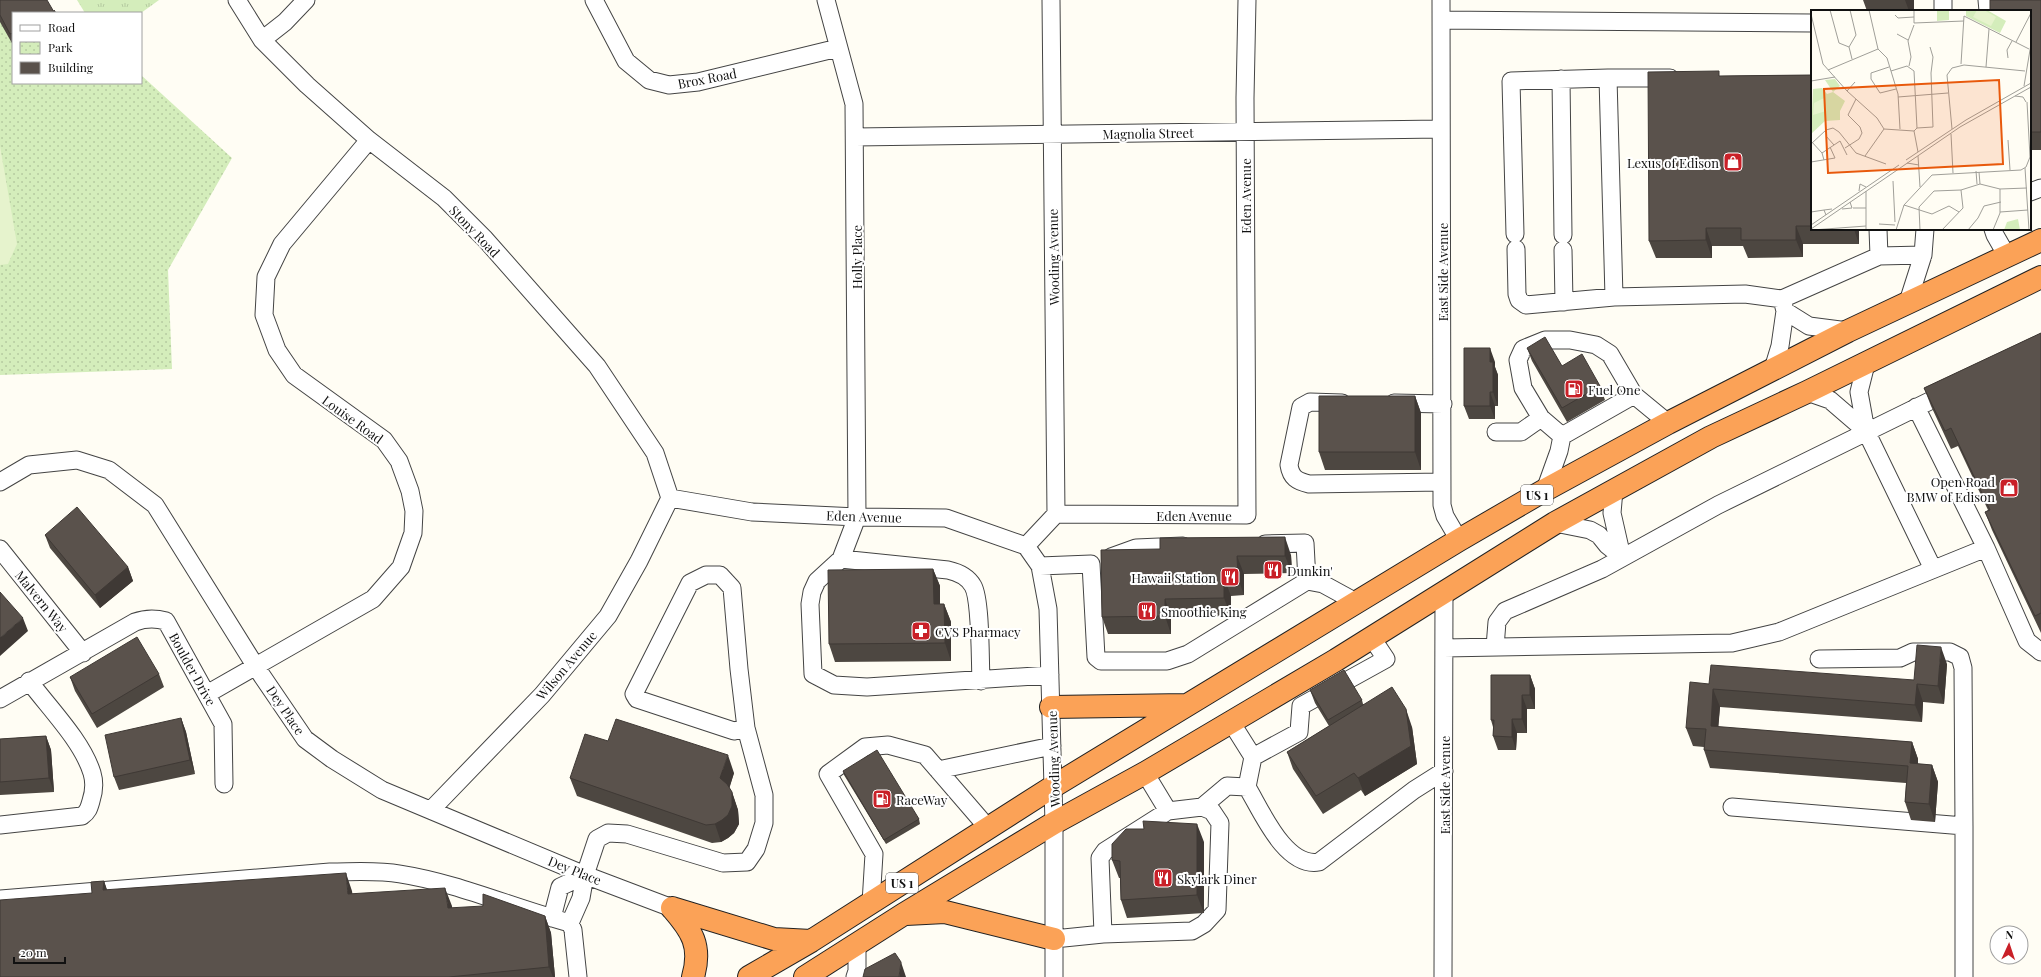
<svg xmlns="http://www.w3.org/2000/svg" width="2041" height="977" font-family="'Playfair Display',serif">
<defs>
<pattern id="grass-tufts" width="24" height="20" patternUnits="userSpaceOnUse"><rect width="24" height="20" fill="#d4edbb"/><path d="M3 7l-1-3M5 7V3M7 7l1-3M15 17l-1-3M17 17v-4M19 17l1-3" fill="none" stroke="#b5caa0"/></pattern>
<pattern id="park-dots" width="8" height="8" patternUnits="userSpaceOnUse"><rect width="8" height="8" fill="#d4edbb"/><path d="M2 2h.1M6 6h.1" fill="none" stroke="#b5caa0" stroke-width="1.8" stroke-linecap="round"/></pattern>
</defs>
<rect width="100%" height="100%" fill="#fffdf4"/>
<path fill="url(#grass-tufts)" d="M77,0H159L141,13H85Z"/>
<path fill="url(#park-dots)" d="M0,19L13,37V83H141V75L232,158L168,270L172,369L0,375Z"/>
<path fill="#e6f3cd" d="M0,146L17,244L8,264L0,265Z"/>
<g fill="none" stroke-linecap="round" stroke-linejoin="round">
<g stroke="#444" stroke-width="19">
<path id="minor" d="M237,0L262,40L307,85L369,140L444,198L485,239L597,366L655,453L670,498
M594,0L626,61L649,80L669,85L698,82L838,48
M826,0L854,104L857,517L841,559L817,581L812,592L810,604L813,674L834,685L867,687L1050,675
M1051,0L1056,514
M1441,0L1442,505L1445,516L1459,540
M1943,0V11
M1987,0L1988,11
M1441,20L1812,23
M262,40L285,22L306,0
M1561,79L1563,235
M855,137L1441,129
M2030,192L2041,188
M1878,229L1879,256
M1993,229L1995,235L2007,256
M1515,234L1511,81L1608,78
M1516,249L1517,294L1519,300L1526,305L1614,297L1745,294L1782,299L1785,311
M1563,250L1564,302
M1614,297L1608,78H1670
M1782,299L1879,256L1923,255
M1907,305L1923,255L1925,229
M1866,364L1859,392L1866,431L1933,569
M1773,369L1780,346L1785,311L1809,326L1848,331
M1807,392L1830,400L1866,431
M1342,403L1310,402L1301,407L1289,465C1291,478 1297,481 1309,484L1442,482
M1394,403L1443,404
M1916,407L1986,548L2027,641L2041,652
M1496,432H1521L1541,418
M1562,436L1541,418L1523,388L1518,360L1523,349L1545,340H1570L1596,345L1610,354L1634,395L1668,423
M1562,436L1634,395
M0,482L29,465L77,460L109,470L155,505L256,667L305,739L332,759L382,790L585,875L672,908
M1545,490L1559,451L1562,436
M1614,490L1612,513L1622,557
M670,498L752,512L857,517L946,518L1026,546L1056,514L1247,515L1245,98L1247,0
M1555,523L1590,530L1599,535L1607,545L1622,557
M1265,544L1305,543L1307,581
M1026,546L1040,566L1048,609L1054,823V977
M0,549L83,653
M1111,557L1136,548L1183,546
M841,559L948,570C957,572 968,577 973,586C981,600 980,662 981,681
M1040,566L1091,564L1096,657L1101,661H1167L1188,654L1307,581L1323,584L1356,602
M1495,647L1497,622L1505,611L1602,569L1718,505L1940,396L1949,389
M1444,648L1732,643L1779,632L1986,548
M1819,659L1900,658L1913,652H1950L1960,657L1963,668L1964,826
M207,694L373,599L401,567L413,533L414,511L410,491L399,461L384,440L294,375L277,350L264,315L266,277L282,244L369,140
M0,699L135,622C146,618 155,618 166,621L223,724L224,784
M1231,722L1253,757
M938,770L1052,746
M1145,773L1168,811
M1247,787L1253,757L1299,732L1301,706L1386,659L1372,638
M1202,807L1227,786L1247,787C1261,810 1285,868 1319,862L1414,790L1444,771
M1732,807L1964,826V977
M431,810L542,695L608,616L639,561L670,498
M0,825L82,816C88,812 89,808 91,801C94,792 95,783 92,773C82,741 50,709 29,681
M0,899L330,872C353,872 377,870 400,874C458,883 513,908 570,923L573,930L578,977
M871,903L874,854L828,774L865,747L888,745L925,755L988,828
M552,918L560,887L585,875
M570,923L581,898L585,875L597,839L608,833L627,834L723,863L747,862L756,849L764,823V795L746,728L739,669L732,588L720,575H706L690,583L634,694L637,699L734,731L746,728
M1054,939L1103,934L1100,858L1105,851L1168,811L1202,807L1212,811L1220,823L1217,910L1204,924L1192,931L1103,934
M855,977L857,971V944
M1443,977L1444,592"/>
</g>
<g stroke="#222" stroke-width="24">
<path id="highway" d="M1051,707L1186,705
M672,908L774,939L811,941
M672,908C692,931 702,946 693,977
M906,914L945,912L1054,939
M749,977L811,941L1054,786L1459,540L1545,490L1668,423L1848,331L2041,240
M805,977L904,914L1054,823L1145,773L1336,660L1555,523L1711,437L1807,392L2041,277"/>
</g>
<use href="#minor" stroke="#fff" stroke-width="17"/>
<use href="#highway" stroke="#fba257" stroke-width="22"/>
</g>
<path fill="#4d4741" d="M0,0L54,12L56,13H13V45L0,22Z
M1863,0H1914V11H1867Z
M2041,0V150H2030V11Z
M1812,75V229H1859V244H1803V257L1748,258L1743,246H1712V258H1656L1649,241L1721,76Z
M2041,333V633L1992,530L1985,512L1988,510L1958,446L1951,449L1931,406L1924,388Z
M1527,348L1600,386L1605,400L1567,422L1532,361Z
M1495,362V367L1498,375V406H1495V419H1469L1464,406Z
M1415,396L1421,413V470H1325L1319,452Z
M45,535L128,567L133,581L100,608L50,548Z
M1101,550L1291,555L1292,573L1244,574V595L1231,596V616L1171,617V634H1108L1102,617Z
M933,569L940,586V604H944L951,622V661L835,662L829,644Z
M1947,664L1944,704L1923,702L1922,722L1720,707L1718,727L1912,742L1918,759V764L1932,765L1938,782L1935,822L1911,820L1905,802L1906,783L1710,768L1704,750V747L1693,746L1686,728L1709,684L1914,680Z
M159,674L164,687L97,728L75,691L70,677Z
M1530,675L1535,689V709H1527V733H1517L1516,750H1498L1493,736V727L1491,720Z
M1310,690L1362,700L1363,704L1412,727L1417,764L1365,796L1361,790L1323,814L1293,769L1287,752L1329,726L1315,703Z
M181,718L186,732L195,774L119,790L114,777Z
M46,736L51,750L54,792L0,795V739Z
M608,741L734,773L729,788L732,792L738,810L739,824L734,833L728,838L721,842L712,843L577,796L570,778Z
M843,771L919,819L920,824L886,844L844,775Z
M1204,842V913L1127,918L1121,900L1120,878H1119L1112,860Z
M104,881L107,890L352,891V894L452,906V908L545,916L551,933L555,977H0L92,893Z"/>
<path fill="#3f3935" d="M1905,0H1914V11H1909Z
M1796,226L1803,244V257L1796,240Z
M1706,228L1712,246V258L1706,240Z
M1854,229H1859V244Z
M1490,348L1495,362V367L1498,375V406L1493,392L1490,362Z
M1490,392L1495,406V419L1490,406Z
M1415,396L1421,413V470L1415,452Z
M1285,537L1291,555L1292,573L1285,556Z
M1237,556L1244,574V595L1238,578Z
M128,567L133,581L100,608L95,595Z
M933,569L940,586V622L934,604Z
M1224,578L1231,596V616L1224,598Z
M1165,599L1171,617V634L1165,616Z
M944,604L951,622V661L945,643Z
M23,618L28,631L0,656V638Z
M1941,647L1947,664L1944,704L1938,686Z
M1530,675L1535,689V709L1530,695Z
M1917,684L1923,702L1922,722L1915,705Z
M1713,689L1720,707L1717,744L1711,726Z
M1522,695L1527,709V733L1522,719Z
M1406,709L1412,727L1417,764L1365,796L1358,778Z
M181,718L186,732L195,774L190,760Z
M1512,719L1517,733L1516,750L1512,737Z
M46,736L51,750L54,792L49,778Z
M1912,742L1918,759L1917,781L1910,763Z
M728,755L734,773L727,796L720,778Z
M1932,765L1938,782L1935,822L1929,804Z
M732,792L738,810L739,824L734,833L728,838L721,842L715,824Z
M1197,824L1204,842V913L1197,895Z
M346,873L352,891L355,912L348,894Z
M104,881L110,899L103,890Z
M445,888L452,906L454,926L448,908Z
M545,916L551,933L555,977H553L549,967Z
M901,962L906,977H899Z"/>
<path fill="#5a524c" stroke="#3f3935" d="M0,0H47L54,12V10L56,13H13V33L10,34L0,15Z
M1990,0H2041V132H2030V11H1990Z
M1719,71V76L1812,75V226H1796V240H1741V228H1706V240L1649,241L1648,72Z
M2041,333V613L2035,616L1985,512L1990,510L1951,428L1945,431L1924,388Z
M1545,337L1562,366L1582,354L1600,386L1562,408L1527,348Z
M1464,348H1490V362H1493V392H1490V406H1464Z
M1319,396H1415V452H1319Z
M77,507L128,567L95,595L45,535Z
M1285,537V556H1237L1238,578H1224V598L1165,599V616L1102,617L1101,550L1160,549V538Z
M933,569L934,604H944L945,643L829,644L828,570Z
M0,592L23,618L0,638Z
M137,637L159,674L92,714L70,677Z
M1917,645L1941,647L1938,686L1917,684L1915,705L1713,689L1711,726L1912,742L1910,763L1932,765L1929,804L1905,802L1908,766L1704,750L1706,729L1686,728L1690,682L1709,684L1711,665L1914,680Z
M1344,670L1362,700L1328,720L1310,690Z
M1491,675H1530V695H1522V719H1512V737L1493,736L1494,720H1491Z
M1392,687L1406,709L1411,746L1358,778L1354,773L1316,796L1287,752Z
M181,718L190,760L114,777L105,735Z
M616,719L728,755L720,778L727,784L732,792V806L728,815L722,820L715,824L706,825L570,778L585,734L608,741Z
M46,736L49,778L0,782V739Z
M877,750L919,819L884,840L843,771Z
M1143,821L1197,824V895L1121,900L1120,861L1112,860V844L1126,829H1144Z
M346,873L348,894L445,888L448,908L483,906V894L545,916L549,967L449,977H0V900L92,893L91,882L104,881L103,890Z
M895,953L901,962L899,977H863L865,969Z"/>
<defs>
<g id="shop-square" transform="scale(1)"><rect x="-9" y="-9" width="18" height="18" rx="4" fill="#c92028" stroke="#fff"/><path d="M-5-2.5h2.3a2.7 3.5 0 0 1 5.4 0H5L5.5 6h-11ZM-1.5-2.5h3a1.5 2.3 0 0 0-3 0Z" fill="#fff"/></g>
<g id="fuel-square" transform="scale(1)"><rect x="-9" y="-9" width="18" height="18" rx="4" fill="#c92028" stroke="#fff"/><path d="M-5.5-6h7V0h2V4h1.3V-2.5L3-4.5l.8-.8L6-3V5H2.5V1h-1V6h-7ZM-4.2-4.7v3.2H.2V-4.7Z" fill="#fff"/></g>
<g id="restaurant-square" transform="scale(1)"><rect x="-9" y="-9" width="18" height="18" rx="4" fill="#c92028" stroke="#fff"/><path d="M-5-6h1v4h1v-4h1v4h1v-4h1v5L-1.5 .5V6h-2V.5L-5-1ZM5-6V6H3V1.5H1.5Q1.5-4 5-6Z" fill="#fff"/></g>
<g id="pharmacy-square" transform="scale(1)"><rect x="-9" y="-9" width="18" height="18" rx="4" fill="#c92028" stroke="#fff"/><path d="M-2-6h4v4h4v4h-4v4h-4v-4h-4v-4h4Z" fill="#fff"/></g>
</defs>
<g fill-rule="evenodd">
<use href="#shop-square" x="1733" y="162"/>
<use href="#fuel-square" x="1574" y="389"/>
<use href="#shop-square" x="2009" y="488"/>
<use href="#restaurant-square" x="1273" y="570"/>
<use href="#restaurant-square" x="1230" y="577"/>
<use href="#restaurant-square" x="1147" y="611"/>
<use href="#pharmacy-square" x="921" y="631"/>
<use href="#fuel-square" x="882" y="799"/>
<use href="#restaurant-square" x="1163" y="878"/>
</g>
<g text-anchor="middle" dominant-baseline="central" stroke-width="4" stroke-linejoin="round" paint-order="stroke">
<g fill="#fff" stroke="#585858" stroke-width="1">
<rect x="1521" y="485" width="32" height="20" rx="3"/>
<rect x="886" y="873" width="32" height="20" rx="3"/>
</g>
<g font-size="12" font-weight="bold" fill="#111">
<text x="1537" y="495">US 1</text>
<text x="902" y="883">US 1</text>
</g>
<g font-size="13" fill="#111" stroke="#fff">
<text transform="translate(707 78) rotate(-11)">Brox Road</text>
<text transform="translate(1148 133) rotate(-1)">Magnolia Street</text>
<text transform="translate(1245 196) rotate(-90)">Eden Avenue</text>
<text transform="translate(475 231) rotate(46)">Stony Road</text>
<text transform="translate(856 257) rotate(-90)">Holly Place</text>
<text transform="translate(1053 257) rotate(-91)">Wooding Avenue</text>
<text transform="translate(1442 272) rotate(-90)">East Side Avenue</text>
<text transform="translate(353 419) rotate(36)">Louise Road</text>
<text x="1194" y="515">Eden Avenue</text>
<text transform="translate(864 516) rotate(2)">Eden Avenue</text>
<text transform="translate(42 601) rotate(51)">Malvern Way</text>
<text transform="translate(566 665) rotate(-50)">Wilson Avenue</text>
<text transform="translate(193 669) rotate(61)">Boulder Drive</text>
<text transform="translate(286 710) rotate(56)">Dey Place</text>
<text transform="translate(1053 759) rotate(-92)">Wooding Avenue</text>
<text transform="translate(1444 785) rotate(-90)">East Side Avenue</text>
<text transform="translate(575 870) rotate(22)">Dey Place</text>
</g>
<g font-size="13" fill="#111" stroke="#fff" text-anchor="start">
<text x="1719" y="162" text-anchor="end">Lexus of Edison</text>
<text x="1588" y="389">Fuel One</text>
<text x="1995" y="481" text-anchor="end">Open Road<tspan x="1995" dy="15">BMW of Edison</tspan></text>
<text x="1287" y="570">Dunkin'</text>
<text x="1216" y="577" text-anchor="end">Hawaii Station</text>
<text x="1161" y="611">Smoothie King</text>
<text x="935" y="631">CVS Pharmacy</text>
<text x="896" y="799">RaceWay</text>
<text x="1177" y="878">Skylark Diner</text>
</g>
</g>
<g transform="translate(1811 10)">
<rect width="220" height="220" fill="#fffdf4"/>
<path d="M24,69L29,76L22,82L14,70Z" fill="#d4edbb"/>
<path d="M126,0H176L195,11L189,23L155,6V0L138,1V10L126,11ZM11,78L16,84L22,82L34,91L29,101V110L14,111L0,124L2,79ZM207,209L209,220H193L196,212Z" fill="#d4edbb"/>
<path d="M166,0H173L185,7L180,16L162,7ZM13,88L15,101L2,105L3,93Z" fill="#e6f3cd"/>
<path fill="none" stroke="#a09f99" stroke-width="1" d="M19,0L28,33L38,37M58,0L67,39M103,0V13L153,11M0,4L12,54L36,81L66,108L73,119M84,5L87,8L103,7M86,24L97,30M205,32L220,3M38,37L45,25L39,0M38,37L41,49M67,39L76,48L87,84L89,119M197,48L196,40L201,31M150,54L153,6L218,39M98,56L100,47L97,31L103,15M78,57L60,63V69L69,83L85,79M175,57L178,19M17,60L67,39M80,61L96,56L103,61L106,118M0,71L24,67M213,76L220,34M36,81L44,72M204,86L212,87L215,92M87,87L137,83M73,119L103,121L106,118L122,117L120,63L122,47L119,37M141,119L136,65L141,58L153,55L214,61M103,121L107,142M140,124L142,163M15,126L23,135M197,130L199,160M0,131L11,143L13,150M0,134L15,120L22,118L28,122L45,143L75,154M34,138L48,129L51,123L49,117L37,105L45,89M11,143L29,131L36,145M54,146L73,119M107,146L109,177M95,150L155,110L220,73M0,152L24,148L19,137M96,153L108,155M214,158L218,220M165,161L166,174M168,162L169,174M82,171L84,212M48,181L49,174L55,177M55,181V220M93,195L121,204L138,196L148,202M42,198H55M31,199L41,198L39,192M0,202L13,200M189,202L217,200M15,205L13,200L21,199M68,214L84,215M0,215L88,155M0,219L149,117L220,77M1,220L55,216M85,220L93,195L121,165L210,160L215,157L219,147L216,92M109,220L108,197L123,181L150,180L169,174L189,179L216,178M131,220L152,198L150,180M157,220L167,208L173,196L190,192M182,220L189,203V179"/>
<path fill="#e8590c" fill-opacity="0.15" stroke="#e8590c" stroke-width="2" d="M188,70L192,154L17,163L13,79Z"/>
<rect width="220" height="220" fill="none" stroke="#111" stroke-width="2"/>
</g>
<rect x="12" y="12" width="130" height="72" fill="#ffffff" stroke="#a0a0a0"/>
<rect x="20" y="25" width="20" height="6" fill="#ffffff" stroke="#a0a0a0"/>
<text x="48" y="32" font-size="12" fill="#111111">Road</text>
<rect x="20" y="42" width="20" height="12" fill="url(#park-dots)" stroke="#a0a0a0"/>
<text x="48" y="52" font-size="12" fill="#111111">Park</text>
<rect x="20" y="62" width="20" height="12" fill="#5a524c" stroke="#a0a0a0"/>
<text x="48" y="72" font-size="12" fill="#111111">Building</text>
<g transform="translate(2009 945) rotate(3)"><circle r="19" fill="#ffffff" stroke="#a0a0a0"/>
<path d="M0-3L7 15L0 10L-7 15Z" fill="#c92028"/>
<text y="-6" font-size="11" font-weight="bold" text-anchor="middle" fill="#111111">N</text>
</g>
<path d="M14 957v6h51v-6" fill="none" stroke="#111111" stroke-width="2"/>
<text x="20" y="957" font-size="12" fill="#111111" stroke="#ffffff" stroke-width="3" paint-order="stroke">20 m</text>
</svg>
